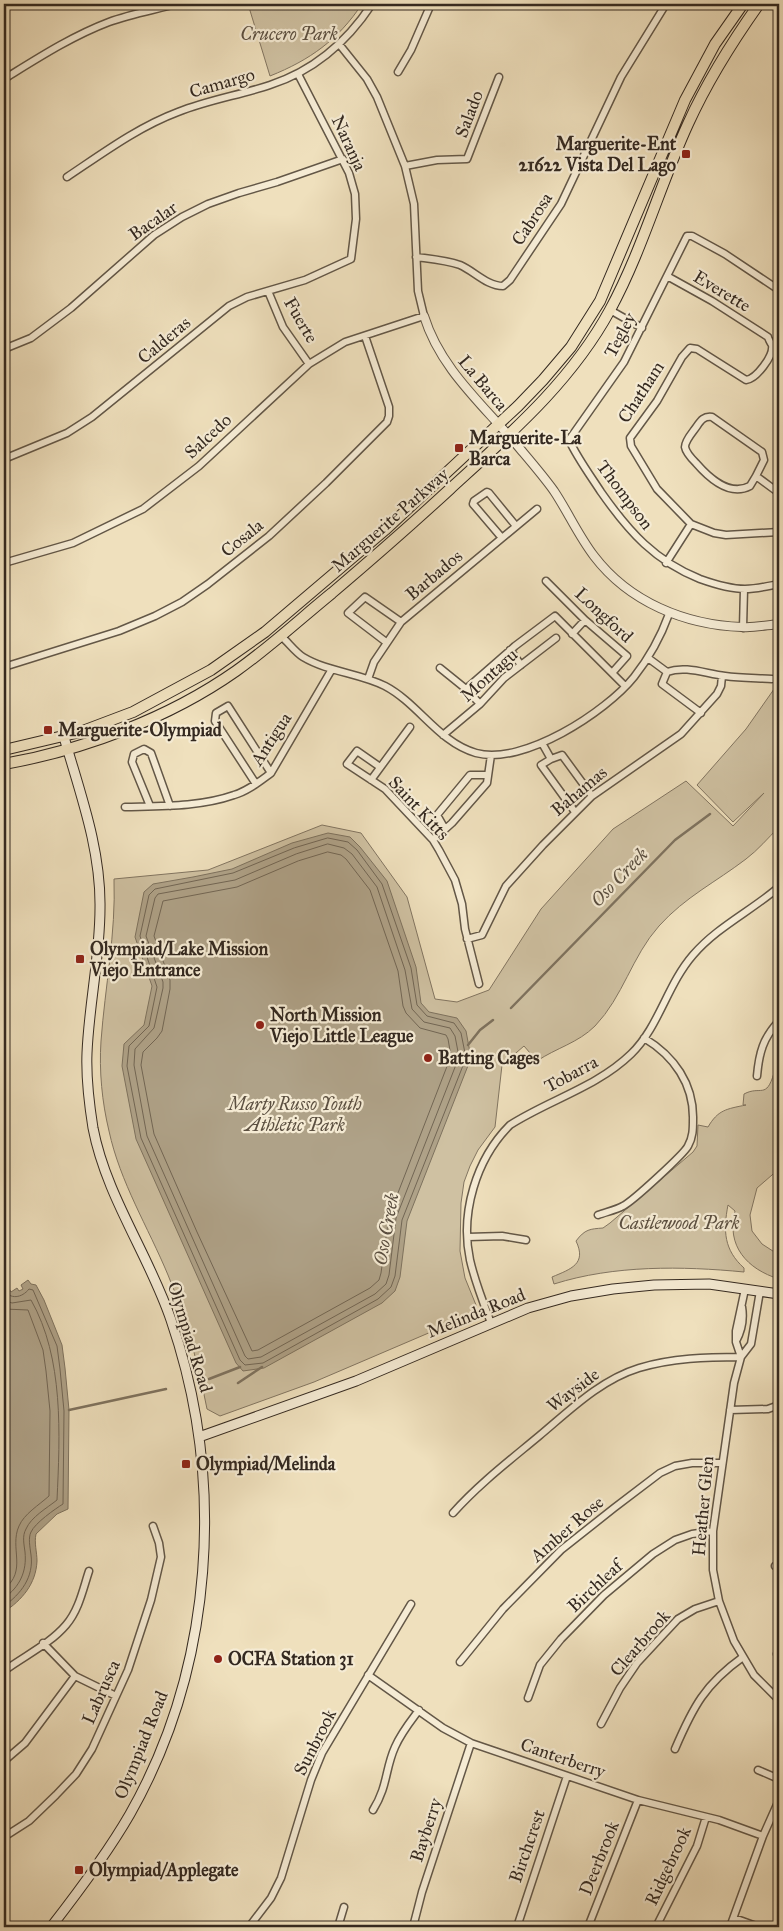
<svg xmlns="http://www.w3.org/2000/svg" width="783" height="1931" font-family="'IM FELL Great Primer',serif">
<rect width="100%" height="100%" fill="#efe0bd"/>
<filter id="stains"><feTurbulence type="fractalNoise" baseFrequency=".004" numOctaves="4"/><feColorMatrix values="0 0 0 0 .2 0 0 0 0 .09 0 0 0 0 .02 0 0 0 .5 -.17"/></filter>
<radialGradient id="worn" r=".72"><stop offset=".6" stop-color="#630" stop-opacity="0"/><stop offset="1" stop-color="#630" stop-opacity=".3"/></radialGradient>
<path fill="#cfc1a2" stroke="#827561" d="M248,4H362C338,40 310,60 270,76Z
M779,677V827C768,838 758,850 746,859C716,882 685,897 659,926C632,956 623,997 595,1026C578,1043 556,1048 537,1061L524,1046L502,1065L495,1127L478,1150L470,1166L464,1182L461,1203L460,1251L465,1278L476,1305L473,1314L314,1382L220,1416L207,1409C198,1363 186,1318 168,1275C148,1227 120,1182 109,1131C102,1102 99,1071 101,1041C105,987 116,933 114,879L208,870L322,825L361,833L407,897L435,999L457,1002L489,990L541,909L613,829L686,781L733,826L764,793L733,822L697,785L746,729L779,682Z
M779,1072V1169L757,1188L750,1215L752,1231L762,1244L779,1255V1279C747,1269 726,1246 735,1211L728,1205C723,1231 724,1250 744,1268V1272C682,1266 614,1265 554,1284L552,1277C571,1269 587,1264 576,1241C585,1229 590,1229 603,1228L610,1223L693,1152L697,1146L698,1125L708,1127C718,1110 726,1109 746,1105H743L744,1094C761,1085 766,1100 774,1073Z"/>
<path fill="#afa288" stroke="#7e725e" d="M328,833L350,837L360,847L387,881L416,967L421,1003L429,1012L457,1018L466,1031L471,1058L407,1221L400,1277L395,1291L382,1303L264,1368L243,1371L236,1363L136,1139L122,1066L124,1044L144,1025L152,986L135,937L144,892L153,884L193,877L232,869L292,843Z
M4,1280L11,1292L17,1288L19,1291L23,1289L21,1285L28,1280L31,1284L36,1285L44,1300L62,1345L65,1368L69,1410L68,1509L57,1514L36,1534C34,1543 37,1552 37,1561C36,1584 22,1600 4,1612Z"/>
<g fill="none" stroke-linecap="round" stroke-linejoin="round">
<path stroke="#726654" stroke-width="1" d="M328,838L348,842L357,850L382,884L411,968L417,1005L427,1016L454,1023L461,1033L466,1058L402,1220L395,1276L391,1287L378,1299L263,1363L245,1365L240,1360L141,1138L127,1066L129,1046L149,1026L157,987L140,936L149,895L155,889L233,873L294,848Z
M328,844L344,848L352,854L377,887L405,970L412,1009L424,1022L450,1028L455,1036L459,1057L396,1218L389,1275L386,1284L375,1294L261,1357L248,1359L245,1356L147,1136L134,1065L135,1049L154,1028L163,988V982L146,936L155,898L158,894L235,880L296,854Z
M328,852L341,855L346,859L370,890L398,971L403,1006L406,1013L420,1028L446,1035L448,1039L451,1056L389,1216L381,1273L379,1280L370,1288L258,1350L252,1351L197,1232L154,1134L141,1065L143,1052L157,1038L162,1031L170,989V980L154,936L163,901L237,887L298,861Z
M4,1290C10,1300 22,1298 29,1289L33,1290L57,1346L60,1369L64,1411L63,1504C55,1509 35,1523 31,1532C28,1538 30,1547 31,1555C34,1577 21,1594 4,1606
M4,1300L12,1303L31,1300C64,1358 60,1435 57,1500C47,1508 31,1517 26,1529C22,1536 24,1544 25,1552C27,1571 20,1587 4,1598
M4,1309L28,1310L43,1350L46,1371L50,1411L49,1496C39,1505 24,1514 19,1526C9,1548 28,1571 4,1589"/>
<path stroke="#7e725e" stroke-width="2.5" d="M511,1008L675,840L710,814
M468,1045L480,1030L493,1020
M209,1379L240,1367
M238,1383L262,1367
M69,1410L166,1389"/>
<g stroke="#635747" stroke-width="9">
<path id="minor" d="M398,72L411,50L431,4
M4,79C38,58 72,36 109,22C131,14 154,10 176,4
M405,166L437,160L467,159L499,77
M67,177C103,153 138,127 178,112C208,100 240,95 270,85C313,71 347,42 372,4
M416,257C431,259 445,260 460,265C474,271 487,286 503,286L510,280L561,204L621,77L666,4
M667,276L712,301L768,337C768,338 771,344 772,345C774,356 756,379 746,380L697,349L690,348L682,357L657,401L630,438L631,446L657,489L691,524L714,533L726,535L779,532
M779,290L725,254L692,236H687L624,362L569,440C578,459 590,475 601,492C629,532 655,561 700,579C714,584 730,589 745,589C757,589 768,586 779,584
M268,291L283,327L309,364
M610,310L642,328
M4,349L31,338L71,308L154,235L182,217L208,204L239,193L277,182L343,159
M4,459L67,433L92,417L229,306L247,297L305,280L351,259L356,219L355,194L349,173L298,74
M756,476L750,486C729,497 709,478 696,463C692,459 686,453 685,447C685,440 693,432 697,426C701,420 704,416 712,417L762,452L764,460L756,476L779,493
M502,538L473,504L474,501L487,492L489,493L516,526
M4,563L73,543L143,509L199,466L309,364L345,342L424,316L418,291L414,204L405,166L377,97L367,79L339,44
M666,563L691,524
M546,581L585,620L627,656L612,673
M743,628L744,589
M572,634L585,620
M281,636C288,642 295,652 303,657C328,672 359,673 385,686C419,704 438,742 476,753C523,766 606,712 634,677C649,658 661,636 669,614
M386,642L348,613L365,597L401,622
M510,650L521,665
M648,658L667,672C686,665 706,674 725,676C740,678 756,678 772,679
M4,667L119,631L155,616L182,602L208,584L269,536L326,483L387,422L389,416V407L365,336
M440,668L466,689L480,704
M667,672L662,684L701,713
M368,679L374,662L401,622L537,509
M466,689L515,646L555,616L625,686
M443,735L480,704L504,678L556,638
M542,743L551,759L541,765L575,812
M551,759L562,755L592,796
M380,767L357,751L347,764L385,789L433,840L439,850L455,880L462,904L465,929L479,984
M371,780L410,727
M256,784L215,721L216,713L228,706L271,773
M150,806L132,762L134,754L144,749L151,753L170,806
M125,807C161,806 200,807 234,795C248,791 260,781 271,773L332,669
M445,829L437,815L470,775H488
M433,840L452,823L487,783L491,755
M467,939L482,935L506,886L543,845L592,796L681,734L717,694L721,686L722,676
M757,1076C759,1053 763,1038 779,1021
M598,1215C606,1212 616,1210 623,1206C633,1201 684,1154 688,1146C693,1137 693,1129 693,1120C694,1084 674,1056 644,1038
M468,1237L502,1236L526,1240
M760,1291L751,1344L741,1357L734,1383L713,1531V1570L719,1601L734,1641L754,1675L779,1700
M491,1323C483,1302 475,1282 470,1260C460,1213 476,1159 510,1125C549,1100 597,1087 631,1054C659,1027 667,985 693,955C717,927 751,911 779,887
M736,1341C742,1330 744,1319 742,1307
M741,1357L736,1342V1331L745,1289
M730,1410L768,1409L779,1405
M453,1513C479,1484 509,1461 539,1436C569,1411 600,1380 639,1368C672,1358 707,1357 741,1357
M775,1566H779
M43,1643L75,1676L116,1696
M777,1654L779,1653
M460,1662L503,1609L561,1550L614,1508L660,1473L675,1466L692,1463H721
M4,1671C24,1656 50,1644 66,1625C79,1610 83,1589 89,1571
M368,1675L443,1728L471,1743L638,1800L719,1820L763,1836
M528,1698L540,1665L561,1639L604,1595L653,1554L675,1540L692,1534L713,1531
M601,1724L620,1688L637,1663L663,1635L678,1619L695,1609L719,1601
M675,1749C693,1707 705,1684 743,1657
M4,1761L25,1743L75,1676
M758,1770L779,1779
M373,1810C388,1786 385,1769 395,1747C401,1733 410,1722 419,1710
M4,1837L29,1821L56,1795L76,1774L92,1749L128,1670L151,1600L161,1557L159,1543L153,1526
M734,1918L759,1927
M249,1927L271,1898L281,1878L311,1780L322,1753L411,1604
M338,1927L344,1907
M413,1927L422,1892L471,1743
M517,1927L567,1776
M588,1927L638,1800
M656,1927L697,1846L706,1817
M730,1927L763,1836L779,1800"/>
</g>
<g stroke="#635747" stroke-width="10">
<path id="tertiary" d="M424,316C441,371 486,407 521,450C532,463 544,477 554,491C568,512 578,535 594,556C629,602 685,625 742,627C754,628 767,625 779,624"/>
</g>
<g stroke="#342920" stroke-width="11">
<path id="secondary" d="M199,1437L356,1381L528,1308L571,1296L613,1289L654,1285L709,1284L779,1294
M51,1927C79,1891 107,1854 130,1814C214,1666 226,1480 171,1320C149,1255 106,1196 93,1128C89,1103 86,1077 87,1053C89,1004 100,957 100,908C101,849 80,793 64,737"/>
</g>
<g stroke="#342920" stroke-width="12">
<path id="primary" d="M4,750L80,732L133,712L211,670L265,632L385,530L518,406L543,380L571,347L600,301L685,100L715,44L743,4
M4,764C84,750 169,718 236,671C270,647 300,619 332,593C372,559 411,525 450,489C509,435 571,382 610,310C642,251 660,185 688,124C707,82 732,42 759,4"/>
</g>
<use href="#minor" stroke="#f5ebd4" stroke-width="6"/>
<use href="#tertiary" stroke="#f5ebd4" stroke-width="8"/>
<use href="#secondary" stroke="#f5ebd4" stroke-width="9"/>
<use href="#primary" stroke="#efe0bd" stroke-width="10"/>
</g>
<g fill="#8f2418" stroke="#f5ebd4" stroke-width="2">
<rect x="681" y="149" width="10" height="10" rx="2.5"/>
<rect x="454" y="443" width="10" height="10" rx="2.5"/>
<rect x="43" y="725" width="10" height="10" rx="2.5"/>
<rect x="75" y="954" width="10" height="10" rx="2.5"/>
<circle cx="260" cy="1025" r="5"/>
<circle cx="428" cy="1058" r="5"/>
<rect x="181" y="1459" width="10" height="10" rx="2.5"/>
<circle cx="218" cy="1659" r="5"/>
<rect x="74" y="1865" width="10" height="10" rx="2.5"/>
</g>
<g text-anchor="middle" dominant-baseline="central" stroke-width="4.5" stroke-linejoin="round" paint-order="stroke">
<g font-size="18" font-style="italic" fill="#5b4f40" stroke="#f5ebd4">
<text x="289" y="34">Crucero Park</text>
<text x="295" y="1104">Marty Russo Youth<tspan x="295" dy="21">Athletic Park</tspan></text>
<text x="679" y="1223">Castlewood Park</text>
</g>
<g font-size="18" fill="#342920" stroke="#f5ebd4">
<text transform="translate(222 83) rotate(-16)">Camargo</text>
<text transform="translate(469 114) rotate(-69)">Salado</text>
<text transform="translate(349 143) rotate(65)">Naranja</text>
<text transform="translate(532 219) rotate(-57)">Cabrosa</text>
<text transform="translate(153 221) rotate(-35)">Bacalar</text>
<text transform="translate(722 291) rotate(31)">Everette</text>
<text transform="translate(301 320) rotate(60)">Fuerte</text>
<text transform="translate(620 335) rotate(-62)">Tegley</text>
<text transform="translate(164 340) rotate(-40)">Calderas</text>
<text transform="translate(483 383) rotate(50)">La Barca</text>
<text transform="translate(641 392) rotate(-57)">Chatham</text>
<text transform="translate(208 436) rotate(-43)">Salcedo</text>
<text transform="translate(625 495) rotate(53)">Thompson</text>
<text transform="translate(390 520) rotate(-41)">Marguerite Parkway</text>
<text transform="translate(242 538) rotate(-39)">Cosala</text>
<text transform="translate(434 575) rotate(-40)">Barbados</text>
<text transform="translate(604 615) rotate(43)">Longford</text>
<text transform="translate(489 675) rotate(-42)">Montagu</text>
<text transform="translate(271 739) rotate(-57)">Antigua</text>
<text transform="translate(579 791) rotate(-40)">Bahamas</text>
<text transform="translate(419 808) rotate(47)">Saint Kitts</text>
<text transform="translate(571 1074) rotate(-28)">Tobarra</text>
<text transform="translate(476 1313) rotate(-22)">Melinda Road</text>
<text transform="translate(190 1337) rotate(73)">Olympiad Road</text>
<text transform="translate(573 1390) rotate(-37)">Wayside</text>
<text transform="translate(703 1506) rotate(-85)">Heather Glen</text>
<text transform="translate(567 1529) rotate(-41)">Amber Rose</text>
<text transform="translate(595 1586) rotate(-43)">Birchleaf</text>
<text transform="translate(640 1643) rotate(-49)">Clearbrook</text>
<text transform="translate(101 1692) rotate(-66)">Labrusca</text>
<text transform="translate(315 1742) rotate(-63)">Sunbrook</text>
<text transform="translate(141 1745) rotate(-68)">Olympiad Road</text>
<text transform="translate(563 1758) rotate(19)">Canterberry</text>
<text transform="translate(426 1830) rotate(-72)">Bayberry</text>
<text transform="translate(527 1846) rotate(-71)">Birchcrest</text>
<text transform="translate(599 1858) rotate(-68)">Deerbrook</text>
<text transform="translate(668 1866) rotate(-65)">Ridgebrook</text>
</g>
<g font-size="18" font-weight="bold" fill="#342920" stroke="#f5ebd4" text-anchor="start">
<text x="676" y="144" text-anchor="end">Marguerite-Ent<tspan x="676" dy="21">21622 Vista Del Lago</tspan></text>
<text x="469" y="438">Marguerite-La<tspan x="469" dy="21">Barca</tspan></text>
<text x="58" y="730">Marguerite-Olympiad</text>
<text x="90" y="949">Olympiad/Lake Mission<tspan x="90" dy="21">Viejo Entrance</tspan></text>
<text x="270" y="1015">North Mission<tspan x="270" dy="21">Viejo Little League</tspan></text>
<text x="438" y="1058">Batting Cages</text>
<text x="196" y="1464">Olympiad/Melinda</text>
<text x="228" y="1659">OCFA Station 31</text>
<text x="89" y="1870">Olympiad/Applegate</text>
</g>
<g font-size="19" font-style="italic" fill="#594d3f" stroke="#f5ebd4">
<text transform="translate(619 877) rotate(-46)">Oso Creek</text>
<text transform="translate(386 1229) rotate(-80)">Oso Creek</text>
</g>
</g>
<rect width="783" height="1931" fill="none" stroke="#efe0bd" stroke-width="20"/>
<rect x="5" y="5" width="773" height="1921" fill="none" stroke="#342920" stroke-width="2.5"/>
<rect x="10" y="10" width="763" height="1911" fill="none" stroke="#342920"/>
<rect width="100%" height="100%" filter="url(#stains)"/>
<rect width="100%" height="100%" fill="url(#worn)"/>
</svg>
